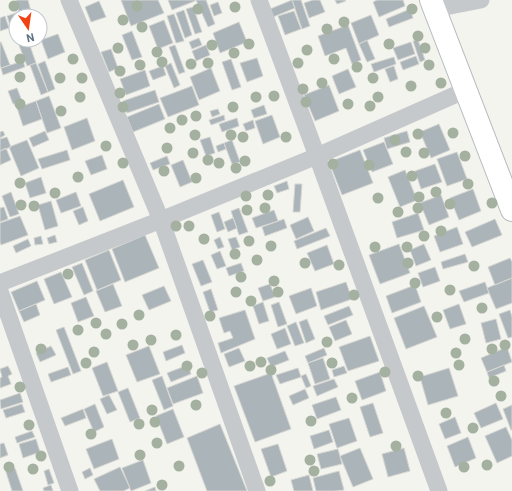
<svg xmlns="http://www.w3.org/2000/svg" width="512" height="491" font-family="Roboto,sans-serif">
<rect width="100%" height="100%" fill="#f4f4ef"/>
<path fill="#abb4b8" stroke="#d5d5d2" d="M16,0H28L32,15L20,16Z
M121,0H158L164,13L131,26Z
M168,0H195V1L172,10Z
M196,0H206L215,24L208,27Z
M292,0L295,8L273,17L270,9Z
M292,0H301L310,26L302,29Z
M313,0H320L325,12L309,18L304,3Z
M335,0H345L346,1L337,4Z
M377,0H403L405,6L379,17L373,2Z
M99,1L106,17L91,22L85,7Z
M218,2L222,13L214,16L210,5Z
M193,7L202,32L195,34L186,9Z
M410,9L413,18L389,27L386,19Z
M184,10L192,35L185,38L176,13Z
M294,11L301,29L285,35L278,16Z
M16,13L17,16H16V34L13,35L7,16Z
M174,14L184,41L176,43L167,16Z
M371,15L379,35L359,44L351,23Z
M5,16L9,28L0,31V18Z
M164,20L173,43L158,49L149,26Z
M239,22L247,42L220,53L213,33Z
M348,25L361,60L352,64L346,48L325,56L318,36Z
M132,31L142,57L132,60L122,35Z
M58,34L65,52L48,59L41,40Z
M199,38L202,45L192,49L189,42Z
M17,40H28L36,63L27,66Z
M367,40L375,59L367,62L359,44Z
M418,40L425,60L420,62L413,41Z
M0,42H1L10,65L1,68L0,65Z
M411,42L415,54L398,60L393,48Z
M175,45L185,72L179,74L169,47Z
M206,45L210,55L196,61L192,51Z
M111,49L118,68L109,72L101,52Z
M416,56L419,64L403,70L400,62Z
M394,57L396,64L374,72L371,64Z
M257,58L263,76L247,82L240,63Z
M231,59L241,87L232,90L222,62Z
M23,61L25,67L3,75L1,68Z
M45,61L55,89L48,92L38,64Z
M36,63L48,92L41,95L30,65Z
M171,63L180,85L174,88L165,66Z
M163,66L166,75L153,80L149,71Z
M394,66L398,79L390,82L385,69Z
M211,68L220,91L199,100L190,77Z
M348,69L356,87L339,94L332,76Z
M145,70L150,86L126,95L120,79Z
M329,85L339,111L315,121L304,95Z
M192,86L199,105L168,117L160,98Z
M17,88L22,101L13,104L8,91Z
M155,90L159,102L127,113L123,101Z
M49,96L61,128L47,133L36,101Z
M36,101L42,119L23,126L17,108Z
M159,104L165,119L133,132L127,117Z
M264,105L267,114L254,118L251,110Z
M218,109L220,114L212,117L210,111Z
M224,115L225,120L211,125L209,120Z
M272,115L280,137L263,144L255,121Z
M87,118L95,141L72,150L64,127Z
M237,118L239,126L222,132L219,124Z
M253,120L255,128L246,131L243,124Z
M439,124L450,150L431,158L420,132Z
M3,131L5,135L0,138V132Z
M45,131L49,140L33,147L29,138Z
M407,131L410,142L387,149L384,138Z
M7,137L11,147L0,151V139Z
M210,137L215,153L206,156L200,140Z
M27,140L39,168L21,176L9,147Z
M232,140L240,162L232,164L224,143Z
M384,142L393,164L372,172L363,150Z
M224,143L226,149L218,152L216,146Z
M6,148L11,160L0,165V151Z
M67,150L70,160L42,169L38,159Z
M360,150L373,183L342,195L329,162Z
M457,152L467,179L447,186L437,159Z
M102,155L107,169L91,175L85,161Z
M167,156L170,164L153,170L150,163Z
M183,160L192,182L180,187L171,165Z
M435,164L442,182L421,189L415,171Z
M405,170L417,200L400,207L388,177Z
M41,177L46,193L30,198L25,183Z
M123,180L134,207L100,221L89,194Z
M287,181L289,189L277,193L274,186Z
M295,184H302L300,212H293Z
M473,189L481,211L459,220L450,198Z
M11,192L19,214L10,217L2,196Z
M76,192L81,206L61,213L56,200Z
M441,195L449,217L429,225L420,203Z
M51,201L58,226L45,230L38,205Z
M4,207L8,219L0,222V208Z
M83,207L88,221L79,225L73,211Z
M239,208L248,232L239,235L231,211Z
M274,210L278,221L256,228L252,218Z
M219,212L225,229L217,232L211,215Z
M418,213L424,230L397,238L392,222Z
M20,216L28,235L1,245L0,242V223Z
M308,217L314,231L296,239L290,225Z
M233,218L237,228L228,232L224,222Z
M284,219L287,228L265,236L262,227Z
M495,219L502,235L472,247L465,232Z
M457,227L463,244L440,252L434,236Z
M326,228L330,236L297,249L294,241Z
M55,235L57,242L49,244L47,238Z
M145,235L159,268L125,282L112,249Z
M41,236L43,244L35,245L34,238Z
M220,237L224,247L218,249L214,240Z
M236,237L240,247L232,250L228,239Z
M28,239L31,246L16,253L13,246Z
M399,244L410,273L380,284L369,255Z
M424,244L431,260L416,266L410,250Z
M327,245L334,264L315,271L307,253Z
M109,250L121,280L97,290L85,260Z
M220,251L226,266L217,269L211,255Z
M465,254L468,262L443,269L441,262Z
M510,258L512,262V278L495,285L488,267Z
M203,260L212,282L201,286L192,264Z
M82,263L93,291L84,295L72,267Z
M241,263L244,271L229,276L226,268Z
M435,267L440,281L423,287L418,273Z
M61,272L72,297L54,304L44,279Z
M512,278V303L496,309L487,288Z
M37,281L45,300L19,311L11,292Z
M346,282L352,299L321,310L316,292Z
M485,282L489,293L464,302L459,291Z
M113,284L122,306L105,312L96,291Z
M270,284L275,297L263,301L258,288Z
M415,285L421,302L392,313L386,296Z
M164,286L171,301L149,310L142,295Z
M311,288L317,306L296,314L289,296Z
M211,289L218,310L210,312L203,292Z
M86,297L94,316L78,322L71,303Z
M263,302L269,321L259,324L253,306Z
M279,302L287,324L278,327L271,305Z
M36,304L40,315L24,322L19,311Z
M459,304L466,324L450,329L443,310Z
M349,306L353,315L328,325L324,316Z
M424,306L437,337L406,349L394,318Z
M245,310L255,339L221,353L218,343L233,338L230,331L224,333L219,318Z
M510,310L512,317V337L508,338L499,314Z
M307,319L315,339L306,343L299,322Z
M496,319L501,339L486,343L481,323Z
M346,320L352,334L335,341L329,327Z
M296,322L304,343L295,346L287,326Z
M64,327L81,371L73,374L56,330Z
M285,328L291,344L277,349L271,334Z
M370,336L379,361L348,371L339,347Z
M182,345L185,353L166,361L163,352Z
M51,346L56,355L40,362L36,353Z
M149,346L160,374L137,382L126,355Z
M507,347L512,362L487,372L481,358Z
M239,348L245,361L229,367L224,354Z
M324,348L327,355L308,363L305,356Z
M285,351L289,360L271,367L267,358Z
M323,358L330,379L315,384L308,363Z
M107,362L118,391L103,396L92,368Z
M188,365L191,374L171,382L167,373Z
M504,365L506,371L489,378L487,372Z
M8,366L12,374L8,376L11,384L0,388V378L2,377L0,369Z
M344,366L347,373L334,377L332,370Z
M68,367L71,375L51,382L48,374Z
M298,368L301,377L280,384L276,375Z
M449,368L458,396L428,405L420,377Z
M380,372L386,391L362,400L355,381Z
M271,373L291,429L255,442L234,386Z
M306,374L311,386L306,388L301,376Z
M162,376L173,406L164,410L152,380Z
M197,376L203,393L173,404L167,388Z
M334,379L338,387L317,396L313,386Z
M128,388L140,418L130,422L118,392Z
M305,389L309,398L293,405L289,396Z
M20,393L23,402L1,409L0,400Z
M109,395L117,410L107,414L100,399Z
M336,397L341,410L317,419L312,405Z
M373,403L383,433L370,437L360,407Z
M496,403L503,419L481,428L474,413Z
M22,404L25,412L6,418L3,410Z
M95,404L104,427L94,432L84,409Z
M512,405V430H511L503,409Z
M83,409L86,418L65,426L61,418Z
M173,409L184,437L167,444L156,416Z
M455,417L461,433L445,439L439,424Z
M349,418L357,441L337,448L329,424Z
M220,424L247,491H207L187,438Z
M506,427L512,440V456L497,463L485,436Z
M329,430L333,442L314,449L310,436Z
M32,431L35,437L17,443L15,437Z
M468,437L476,458L455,467L447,446Z
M36,439L40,452L23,458L19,444Z
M112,439L119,459L94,469L86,449Z
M4,443L8,455L0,458V444Z
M278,444L287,471L271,477L261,449Z
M360,448L373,479L353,487L340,456Z
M404,448L410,471L388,477L382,454Z
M338,449L342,464L321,469L317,454Z
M143,460L151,483L131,491L122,468Z
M120,467L130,488L123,491H100L94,479Z
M15,468L23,491H12L6,472Z
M90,468L93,475L85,479L82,472Z
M49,469L54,483L48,485L44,471Z
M339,471L344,490L334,491H316L313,478Z
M309,475L313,491H294L291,480Z
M51,485L53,491H44L43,488Z
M155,487L156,491H145Z"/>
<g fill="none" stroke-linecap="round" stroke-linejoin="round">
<g stroke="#b5bbbf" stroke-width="24">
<path id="secondary" d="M431,0L512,210"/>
</g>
<path stroke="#c6c9cc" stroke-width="17" d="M69,0L161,220L257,491
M259,0L317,156L439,491
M435,9L481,0
M0,283L161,220L317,156L466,90
M0,291L70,491"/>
<use href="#secondary" stroke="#fff" stroke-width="22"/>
</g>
<g fill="#a5b1a0">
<circle cx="14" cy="6" r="5.5"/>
<circle cx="137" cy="6" r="5.5"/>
<circle cx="235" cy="7" r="5.5"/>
<circle cx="198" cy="9" r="5.5"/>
<circle cx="412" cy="9" r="5.5"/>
<circle cx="123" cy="20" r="5.5"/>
<circle cx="344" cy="22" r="5.5"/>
<circle cx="142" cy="27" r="5.5"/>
<circle cx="327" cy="29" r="5.5"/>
<circle cx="418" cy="36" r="5.5"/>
<circle cx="249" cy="44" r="5.5"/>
<circle cx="389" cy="44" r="5.5"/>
<circle cx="212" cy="45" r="5.5"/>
<circle cx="118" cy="48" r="5.5"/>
<circle cx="425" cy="48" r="5.5"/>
<circle cx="307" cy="50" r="5.5"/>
<circle cx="157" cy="52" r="5.5"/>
<circle cx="234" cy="53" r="5.5"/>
<circle cx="20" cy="59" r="5.5"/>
<circle cx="73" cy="59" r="5.5"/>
<circle cx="334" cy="59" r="5.5"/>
<circle cx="162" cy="62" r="5.5"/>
<circle cx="208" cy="63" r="5.5"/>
<circle cx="298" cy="63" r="5.5"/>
<circle cx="191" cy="64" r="5.5"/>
<circle cx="140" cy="65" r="5.5"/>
<circle cx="429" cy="65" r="5.5"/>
<circle cx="357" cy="67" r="5.5"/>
<circle cx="120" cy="71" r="5.5"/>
<circle cx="20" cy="77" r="5.5"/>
<circle cx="60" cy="78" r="5.5"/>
<circle cx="82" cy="78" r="5.5"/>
<circle cx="373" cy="78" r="5.5"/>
<circle cx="322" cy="83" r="5.5"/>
<circle cx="441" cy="83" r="5.5"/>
<circle cx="411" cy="86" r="5.5"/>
<circle cx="303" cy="89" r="5.5"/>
<circle cx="120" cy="93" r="5.5"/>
<circle cx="274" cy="96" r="5.5"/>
<circle cx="80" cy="97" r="5.5"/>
<circle cx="256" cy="97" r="5.5"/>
<circle cx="378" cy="97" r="5.5"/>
<circle cx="306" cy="102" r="5.5"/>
<circle cx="20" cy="104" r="5.5"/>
<circle cx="348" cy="104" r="5.5"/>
<circle cx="370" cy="106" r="5.5"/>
<circle cx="123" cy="107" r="5.5"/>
<circle cx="233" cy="107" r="5.5"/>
<circle cx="61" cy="111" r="5.5"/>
<circle cx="196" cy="116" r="5.5"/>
<circle cx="182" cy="120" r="5.5"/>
<circle cx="170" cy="128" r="5.5"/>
<circle cx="453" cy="133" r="5.5"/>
<circle cx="418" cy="134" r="5.5"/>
<circle cx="195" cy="135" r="5.5"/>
<circle cx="231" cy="135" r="5.5"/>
<circle cx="243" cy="137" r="5.5"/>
<circle cx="286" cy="137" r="5.5"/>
<circle cx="395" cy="140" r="5.5"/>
<circle cx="106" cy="146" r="5.5"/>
<circle cx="167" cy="148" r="5.5"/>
<circle cx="406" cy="152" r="5.5"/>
<circle cx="193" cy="153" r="5.5"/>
<circle cx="424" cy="153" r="5.5"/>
<circle cx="465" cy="156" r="5.5"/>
<circle cx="208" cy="160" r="5.5"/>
<circle cx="245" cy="161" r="5.5"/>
<circle cx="123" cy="163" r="5.5"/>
<circle cx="219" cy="163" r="5.5"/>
<circle cx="333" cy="164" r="5.5"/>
<circle cx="369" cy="165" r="5.5"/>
<circle cx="236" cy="168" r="5.5"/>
<circle cx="164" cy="171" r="5.5"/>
<circle cx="412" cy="176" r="5.5"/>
<circle cx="78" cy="177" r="5.5"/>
<circle cx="196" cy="178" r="5.5"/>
<circle cx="20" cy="183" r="5.5"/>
<circle cx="468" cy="184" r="5.5"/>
<circle cx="436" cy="192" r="5.5"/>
<circle cx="55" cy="193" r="5.5"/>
<circle cx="268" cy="195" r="5.5"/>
<circle cx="246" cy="196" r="5.5"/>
<circle cx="419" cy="197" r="5.5"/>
<circle cx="378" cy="198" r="5.5"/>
<circle cx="492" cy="203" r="5.5"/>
<circle cx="450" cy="204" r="5.5"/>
<circle cx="21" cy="205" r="5.5"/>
<circle cx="34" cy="206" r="5.5"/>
<circle cx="265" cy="208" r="5.5"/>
<circle cx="418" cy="208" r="5.5"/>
<circle cx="247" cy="210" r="5.5"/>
<circle cx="398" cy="212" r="5.5"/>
<circle cx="176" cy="226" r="5.5"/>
<circle cx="189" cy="226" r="5.5"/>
<circle cx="441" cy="231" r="5.5"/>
<circle cx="424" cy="236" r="5.5"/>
<circle cx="204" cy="239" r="5.5"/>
<circle cx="249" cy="241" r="5.5"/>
<circle cx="271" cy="246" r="5.5"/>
<circle cx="375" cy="247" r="5.5"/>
<circle cx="407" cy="247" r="5.5"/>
<circle cx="235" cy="254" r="5.5"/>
<circle cx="257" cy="260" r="5.5"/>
<circle cx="305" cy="263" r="5.5"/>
<circle cx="408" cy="263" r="5.5"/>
<circle cx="339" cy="265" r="5.5"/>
<circle cx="474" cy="266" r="5.5"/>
<circle cx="68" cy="274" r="5.5"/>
<circle cx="241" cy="277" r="5.5"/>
<circle cx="274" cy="281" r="5.5"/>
<circle cx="415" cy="283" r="5.5"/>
<circle cx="450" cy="290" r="5.5"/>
<circle cx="236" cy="292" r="5.5"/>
<circle cx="278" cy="292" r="5.5"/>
<circle cx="354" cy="295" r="5.5"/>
<circle cx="251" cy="301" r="5.5"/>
<circle cx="482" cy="308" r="5.5"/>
<circle cx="139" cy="315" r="5.5"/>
<circle cx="210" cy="316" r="5.5"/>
<circle cx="437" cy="317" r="5.5"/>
<circle cx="96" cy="323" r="5.5"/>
<circle cx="122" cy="324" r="5.5"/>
<circle cx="78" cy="330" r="5.5"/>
<circle cx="106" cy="334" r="5.5"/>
<circle cx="176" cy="335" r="5.5"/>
<circle cx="465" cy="339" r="5.5"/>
<circle cx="151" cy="340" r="5.5"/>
<circle cx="327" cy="342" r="5.5"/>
<circle cx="133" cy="345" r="5.5"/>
<circle cx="505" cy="345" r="5.5"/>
<circle cx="41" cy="349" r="5.5"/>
<circle cx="492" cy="349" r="5.5"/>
<circle cx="94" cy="352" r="5.5"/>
<circle cx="456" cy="353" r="5.5"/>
<circle cx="261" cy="362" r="5.5"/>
<circle cx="86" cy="363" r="5.5"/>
<circle cx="332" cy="363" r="5.5"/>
<circle cx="459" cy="365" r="5.5"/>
<circle cx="187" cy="366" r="5.5"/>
<circle cx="250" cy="366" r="5.5"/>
<circle cx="271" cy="370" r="5.5"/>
<circle cx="385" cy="372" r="5.5"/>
<circle cx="202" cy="373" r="5.5"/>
<circle cx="418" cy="376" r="5.5"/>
<circle cx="494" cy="381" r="5.5"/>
<circle cx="20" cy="387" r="5.5"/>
<circle cx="501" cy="396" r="5.5"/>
<circle cx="352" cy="398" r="5.5"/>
<circle cx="196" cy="405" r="5.5"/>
<circle cx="152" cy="410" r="5.5"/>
<circle cx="446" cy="413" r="5.5"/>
<circle cx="311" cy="421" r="5.5"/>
<circle cx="155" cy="422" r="5.5"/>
<circle cx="139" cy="424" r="5.5"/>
<circle cx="29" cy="425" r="5.5"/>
<circle cx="473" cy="428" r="5.5"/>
<circle cx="91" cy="434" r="5.5"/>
<circle cx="157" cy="443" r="5.5"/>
<circle cx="396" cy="446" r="5.5"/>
<circle cx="140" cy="455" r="5.5"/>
<circle cx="41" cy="456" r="5.5"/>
<circle cx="310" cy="460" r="5.5"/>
<circle cx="487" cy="465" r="5.5"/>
<circle cx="179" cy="466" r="5.5"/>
<circle cx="9" cy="467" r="5.5"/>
<circle cx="464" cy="467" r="5.5"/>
<circle cx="33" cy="469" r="5.5"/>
<circle cx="314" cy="471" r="5.5"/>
<circle cx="270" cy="481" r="5.5"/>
<circle cx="162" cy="485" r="5.5"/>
</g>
<g transform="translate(28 28) rotate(167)"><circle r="19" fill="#ffffff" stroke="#bfc7cd"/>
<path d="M0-3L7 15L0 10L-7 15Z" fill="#f14312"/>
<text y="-6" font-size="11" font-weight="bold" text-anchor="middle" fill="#607483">N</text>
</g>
</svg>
